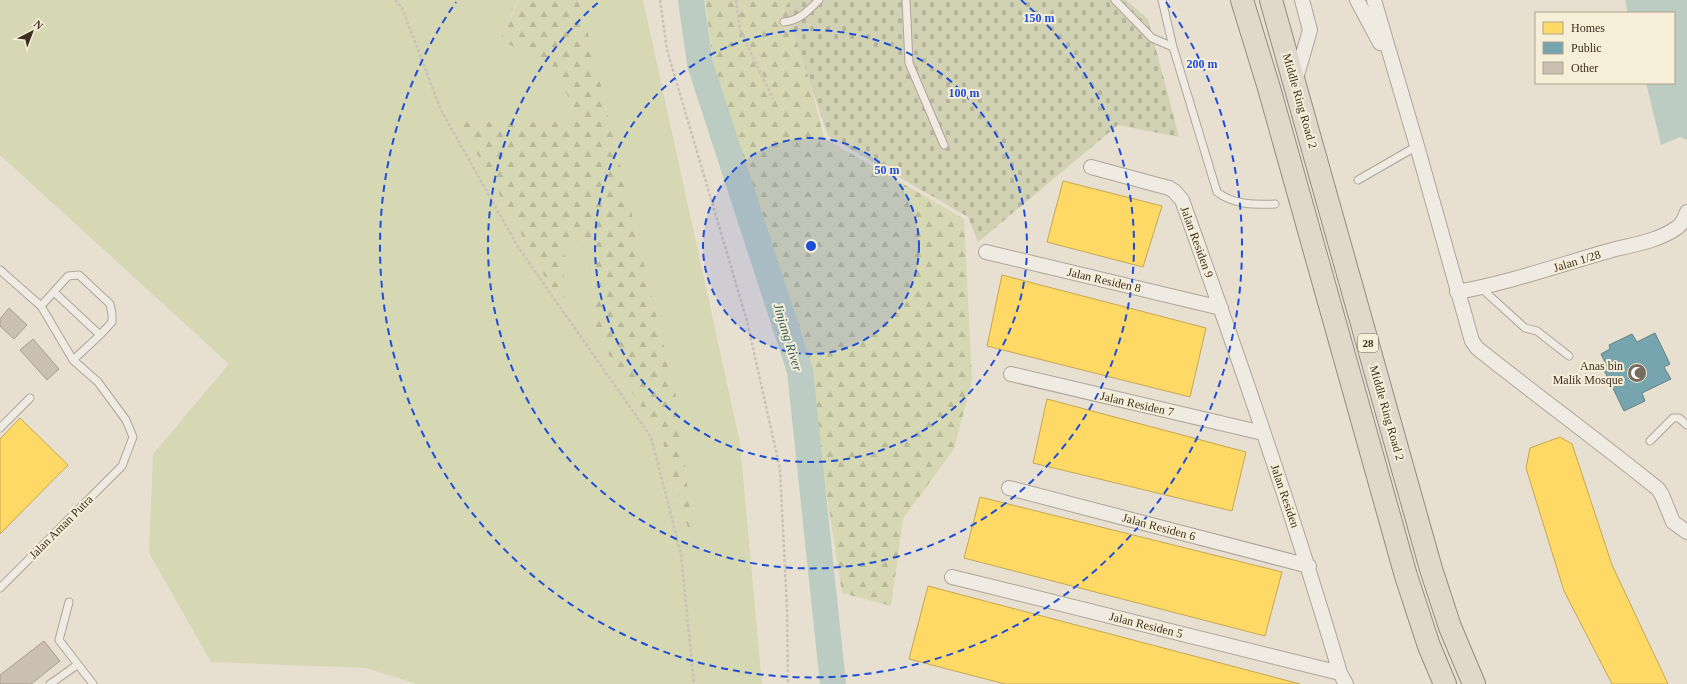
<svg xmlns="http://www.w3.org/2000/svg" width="1687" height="684" font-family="Georgia,serif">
<defs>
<pattern id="forest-firs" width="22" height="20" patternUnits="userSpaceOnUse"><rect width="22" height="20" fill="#d6d7b3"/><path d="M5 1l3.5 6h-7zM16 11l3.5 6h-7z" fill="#b9b99a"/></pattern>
<pattern id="cemetery-stones" width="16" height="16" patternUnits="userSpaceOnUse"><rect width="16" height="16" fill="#d1d1b3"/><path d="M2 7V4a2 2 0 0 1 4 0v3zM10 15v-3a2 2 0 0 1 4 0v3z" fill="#b4b49a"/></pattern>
</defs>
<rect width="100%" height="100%" fill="#e7e0d1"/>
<path fill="#d6d7b3" d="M0,0H518L500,40L554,66L580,122L460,121L562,309L565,243L590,239L595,333L662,440L693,546L679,408L580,0H643L740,443L762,684H417L366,668L211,662L149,553L153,454L229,364L0,155Z"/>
<path fill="url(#forest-firs)" d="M519,0H580L679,408L694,549L662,440L595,333L590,239L565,244L563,310L459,121L580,122L554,67L500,40Z
M705,0H791L790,2L824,138L964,219L972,380L954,449L903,519L891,606L842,593L810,387L749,188L719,108Z"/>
<path fill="url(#cemetery-stones)" d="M791,0H1126L1148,19L1179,137L1118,125L978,242L968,217L828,136L785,7Z"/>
<path fill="#bcccc2" d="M1625,0H1687V140L1680,137L1661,145L1646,83H1674V13H1628Z"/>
<path fill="#ffd966" stroke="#c5a651" d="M1063,181L1162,206L1143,267L1047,242Z
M1002,275L1206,328L1190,397L987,346Z
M1047,399L1246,452L1232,511L1033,463Z
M20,418L68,465L0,534V439Z
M1560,437L1572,444L1612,565L1668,684H1612L1564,591L1526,468L1530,448Z
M980,497L1282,572L1265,636L964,558Z
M928,586L1300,684H1005L909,659Z"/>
<path fill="#76a5af" stroke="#658184" d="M1655,333L1670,364L1664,367L1671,379L1642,393L1645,401L1624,411L1603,368L1607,366L1601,354L1610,349L1609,345L1632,334L1637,342Z"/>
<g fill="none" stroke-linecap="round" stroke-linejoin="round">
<path stroke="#bcccc2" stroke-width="26" d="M691,0L700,64L800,371L833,684"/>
</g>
<path fill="#cbbfb2" stroke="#a89c90" d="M9,308L27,325L14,339L0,326V319Z
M33,339L59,369L47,380L20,350Z
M44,641L60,661L31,684H0V675Z"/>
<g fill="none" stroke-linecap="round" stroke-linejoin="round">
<g stroke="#ada599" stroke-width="9">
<path id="service" d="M906,0L909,63L944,145
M1115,0L1152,38L1173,47
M1162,0L1173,47L1217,192C1234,205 1255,205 1275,204
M784,22C800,20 808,11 819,0
M1358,180L1417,146
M0,270L41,306L73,360L98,382L126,420L133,437L122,466L0,588
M1481,288L1525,328L1537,331L1569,356
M54,292L100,335
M41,306L68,276L79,275L110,304L112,314V322L100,335L73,360
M0,428L30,398
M1650,441L1673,418H1679L1687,425
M69,602L59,640L93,684
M50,684L77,665"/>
</g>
<g stroke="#ada599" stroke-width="16">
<path id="minor" d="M1357,0L1380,43
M1374,0L1417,146L1472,341L1477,348C1537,396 1599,441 1658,489L1662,495L1673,522L1687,532
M1295,82L1310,30L1302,0
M1091,167L1169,188L1174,191L1182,200C1238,356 1293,513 1340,673L1346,684
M986,252L1221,308
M1457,292C1508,283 1556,266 1605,252C1628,245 1654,243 1675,229C1681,226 1685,218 1687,212
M1011,374L1263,433
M1009,488L1309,566
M952,577L1340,673"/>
</g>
<g stroke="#928b80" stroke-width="24">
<path id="trunk" d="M1242,0L1269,88L1406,576L1429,646L1445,684
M1271,0L1431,569L1450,627L1474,684"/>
</g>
<path stroke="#c8c2b9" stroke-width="2.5" stroke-dasharray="3 2" stroke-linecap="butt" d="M395,0L402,8L441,110L518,247L651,437L681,554L694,684
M660,0L667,50L747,321L780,469L787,608L788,684
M736,0L740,30L773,99"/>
<use href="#service" stroke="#efebe3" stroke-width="7"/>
<use href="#minor" stroke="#efebe3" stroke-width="14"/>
<use href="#trunk" stroke="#e0d9cb" stroke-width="22"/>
</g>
<circle cx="811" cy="246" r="108" fill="#1d4ed8" fill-opacity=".12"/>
<g fill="none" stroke="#1d4ed8" stroke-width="2" stroke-dasharray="7 5">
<circle cx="811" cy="246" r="108"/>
<circle cx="811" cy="246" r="216"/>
<path d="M1021 0A323 323 0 1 1 601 0"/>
<path d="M1166 2A431 431 0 1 1 456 2"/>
</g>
<defs>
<g id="mosque-disc" transform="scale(1)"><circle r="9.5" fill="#786c5e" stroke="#f7eed8"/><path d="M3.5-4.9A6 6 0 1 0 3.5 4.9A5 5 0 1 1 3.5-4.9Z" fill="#fff"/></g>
</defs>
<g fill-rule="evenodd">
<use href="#mosque-disc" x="1637" y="373"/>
</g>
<g text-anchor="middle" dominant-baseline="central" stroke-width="4" stroke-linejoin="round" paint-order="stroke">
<rect fill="#f7eed8" stroke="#756857" stroke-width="1" x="1358" y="334" width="20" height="18" rx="3"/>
<g font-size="11" font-weight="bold" fill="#3d2e20">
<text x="1368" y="343">28</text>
</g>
<g font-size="12" fill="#3d2e20" stroke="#f7eed8">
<text transform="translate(1300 101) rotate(74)">Middle Ring Road 2</text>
<text transform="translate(1197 242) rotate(70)">Jalan Residen 9</text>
<text transform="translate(1577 261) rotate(-17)">Jalan 1/28</text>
<text transform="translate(1104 280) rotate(13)">Jalan Residen 8</text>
<text transform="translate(1137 404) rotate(13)">Jalan Residen 7</text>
<text transform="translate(1387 413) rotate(74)">Middle Ring Road 2</text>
<text transform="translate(1285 496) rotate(71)">Jalan Residen</text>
<text transform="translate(61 527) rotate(-45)">Jalan Aman Putra</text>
<text transform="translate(1159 527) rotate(15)">Jalan Residen 6</text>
<text transform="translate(1146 625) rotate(14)">Jalan Residen 5</text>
</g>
<g font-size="12" fill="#3d2e20" stroke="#f7eed8" text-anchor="end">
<text x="1623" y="366">Anas bin<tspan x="1623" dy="14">Malik Mosque</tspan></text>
</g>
<g font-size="13" font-style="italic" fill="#2f5d5a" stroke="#f7eed8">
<text transform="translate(788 337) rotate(73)">Jinjang River</text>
</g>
</g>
<circle cx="811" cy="246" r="6" fill="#1d4ed8" stroke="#f7eed8" stroke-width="2"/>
<g font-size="12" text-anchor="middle" font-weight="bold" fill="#1d4ed8" stroke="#f7eed8" stroke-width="4" stroke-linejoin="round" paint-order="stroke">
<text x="1039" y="22">150 m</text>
<text x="1202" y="68">200 m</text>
<text x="964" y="97">100 m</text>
<text x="887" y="174">50 m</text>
</g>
<rect x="1535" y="12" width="140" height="72" fill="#f7eed8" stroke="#ada18e"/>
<rect x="1543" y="22" width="20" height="12" fill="#ffd966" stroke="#ada18e"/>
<text x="1571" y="32" font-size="12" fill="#3d2e20">Homes</text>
<rect x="1543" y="42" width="20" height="12" fill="#76a5af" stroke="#ada18e"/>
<text x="1571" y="52" font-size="12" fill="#3d2e20">Public</text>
<rect x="1543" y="62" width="20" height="12" fill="#cbbfb2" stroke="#ada18e"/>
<text x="1571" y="72" font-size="12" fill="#3d2e20">Other</text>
<g transform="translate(32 32) rotate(42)" stroke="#f7eed8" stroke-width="3" paint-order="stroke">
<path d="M0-3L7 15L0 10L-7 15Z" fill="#3d2e20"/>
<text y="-6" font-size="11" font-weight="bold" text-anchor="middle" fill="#3d2e20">N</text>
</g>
</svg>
